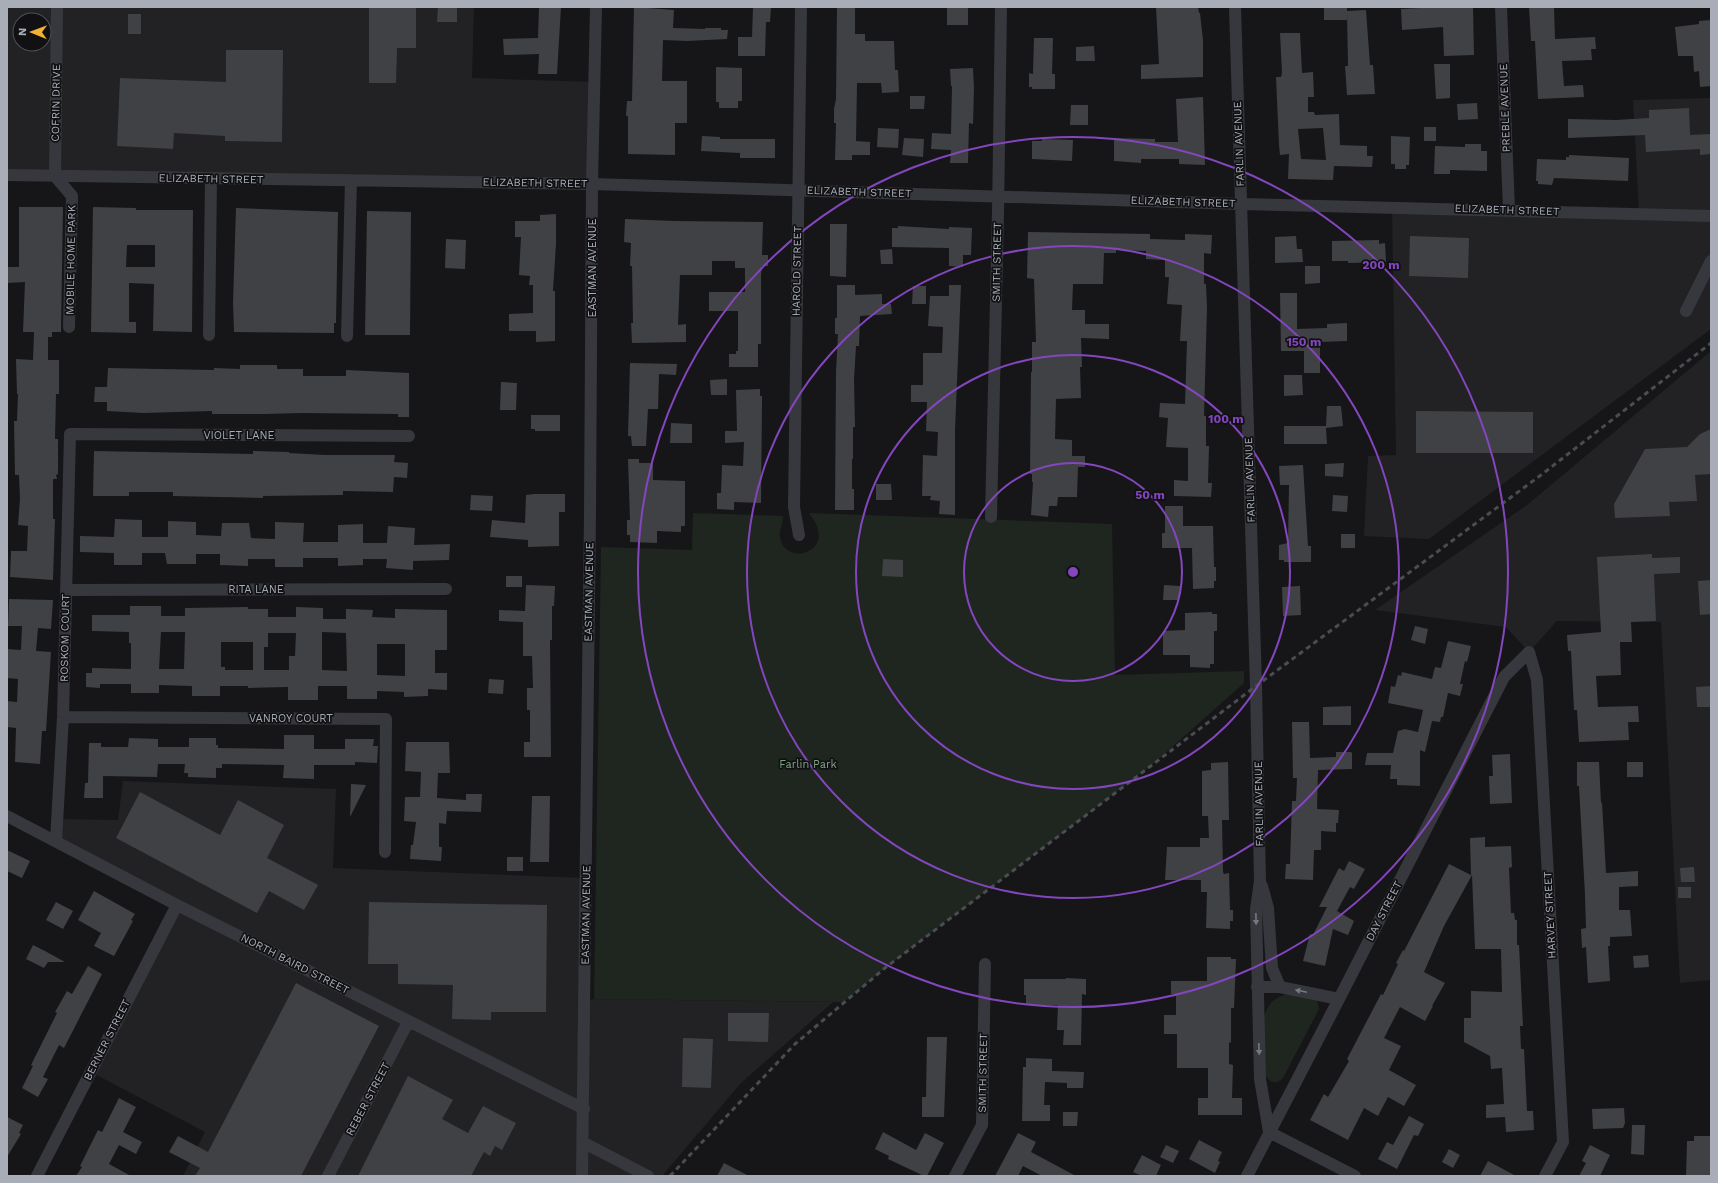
<svg xmlns="http://www.w3.org/2000/svg" width="1718" height="1183" font-family="'Work Sans',sans-serif">
<rect width="100%" height="100%" fill="#161618"/>
<path fill="#222225" fill-rule="evenodd" d="M7,7H474L472,78L595,82L592,184L7,175ZM20,20H44V44H20Z
M1711,98V329L1429,539L1364,536L1368,456L1396,455L1392,207L1639,213L1633,100Z
M1711,351V980L1680,983L1661,622L1557,621L1529,652L1506,627L1375,610L1527,505Z
M123,781L336,789L333,868L586,878L585,1001L594,999L833,1002L741,1083L662,1176H183L205,1132L91,1072L177,905L56,841L57,819L118,820Z"/>
<path fill="#1e261f" d="M693,513L783,516C783,523 779,530 780,537C784,568 841,553 809,513L1112,524L1115,675L1244,671V683L1152,765L885,968L844,1002L594,999L601,547L692,550Z
M1288,994L1314,999L1317,1001L1319,1009L1283,1078C1277,1085 1267,1083 1265,1073C1265,1060 1261,1024 1265,1014C1268,1003 1277,996 1288,994Z"/>
<path fill="#404145" fill-rule="evenodd" d="M369,7L416,8V48H397L396,83H369Z
M438,7H457V22H437Z
M539,7H561L557,74H538L539,54L504,55L503,39L538,38Z
M634,7L674,10L673,28L705,29V28H721V30H728L727,39L687,41L663,40L662,81H687V123H675V155L628,154V116H626L627,101H632Z
M753,7H771L770,22H766L765,56H738V37H752Z
M837,7H855V34H865V41H894L895,70H898L899,92L882,93L881,83H857L856,141L870,142V155H852V160H835L836,123H834V109L836,99Z
M947,7H968V25H947Z
M1156,7H1198L1199,13H1200L1203,40V77L1141,79V65L1159,64Z
M1324,7H1347V11L1366,10L1370,65H1373L1375,94L1347,95L1345,66H1348L1347,13V20H1324Z
M1439,7H1473L1474,55L1444,56L1443,27L1402,30L1401,9Z
M1529,7H1554L1555,39L1595,37L1596,49H1591L1592,60L1562,61L1564,86L1583,85L1584,97L1538,99L1535,41H1531Z
M128,14H141V34H128Z
M1711,20V86L1700,87L1699,71L1694,72L1693,56H1678L1675,27L1699,24V21Z
M1280,33H1300L1302,73L1313,72L1314,97H1308V112H1314L1315,115L1339,114L1340,145L1367,146V156H1373L1372,167L1334,166L1333,180L1288,179L1289,154L1280,155L1279,145L1276,77H1281L1282,73ZM1323,128L1326,160L1301,159L1298,129Z
M1034,38H1053L1052,74H1055V89H1032V87H1029V73L1033,74V72Z
M1094,46L1095,61H1076V47Z
M226,50H283L282,142L225,141V136L174,133L173,149L117,146L120,78L226,82Z
M1434,64H1450V98L1436,99Z
M716,67L742,68V101H738V108H719V102H716Z
M973,68L974,88L973,124L969,123L968,163H950L951,150L931,149L932,133L951,134L952,86H951L950,69Z
M910,96H925L924,109H910Z
M1203,97L1205,165L1179,164V159H1141V163L1114,161V138L1155,139V142H1178L1176,99Z
M1477,103L1478,119L1458,120L1457,104Z
M1071,105H1088V125H1070Z
M1689,108L1690,135L1711,134V154L1700,155V149L1646,152L1645,135L1568,138V119L1616,120L1649,118V110Z
M1424,127H1436V141H1424Z
M878,128L899,129L898,148L877,147Z
M702,136L720,137V139H775V158H740V153L701,151Z
M1391,136L1410,137L1409,165H1406V169H1395V164H1391Z
M904,138L924,139L923,157L902,155Z
M1042,139L1073,140L1072,161L1032,159V141H1042Z
M1465,144H1481V151H1487V171L1450,170V174H1434L1435,146L1465,147Z
M1569,155L1629,158L1628,181L1554,178L1552,185L1538,184V181H1536L1537,159L1566,160V157H1569Z
M19,207H63L61,332H52V337H48V360H59V394H56L55,439H58V474L56,475L57,479H53V519H55L53,580L10,577L11,551H27L28,526L18,525L20,499L19,475H15L14,421H17L18,394H17L16,359L33,360L34,332H23L25,282L7,283V267H19Z
M93,207L136,208V210H193L192,332L153,331L154,284L129,283V322H136V333L91,332ZM127,245H155V267H126Z
M236,208L338,212L336,323H334V333L234,332L233,303Z
M367,211L411,212L410,335H365Z
M556,214V243L553,291H555V341L536,342V331H509V314L533,313V285H529L530,276L519,275L521,237H515V221H540V215Z
M625,219L674,221L763,222L762,255H768V266H762L761,276V344H758V367H729V354H736V351H738V311H709V292H745V268H735V261H712V275H680L678,325L686,324V342L632,343L631,323H633L632,266H630L631,243L624,242Z
M830,224H847L846,277L830,276Z
M898,226L949,229V227L972,228L971,255H963V267L949,266V248L892,247V228H898Z
M1028,232L1150,234V239L1185,240V234L1212,235L1211,254L1204,253V284H1206L1207,308L1204,416H1206V446H1209L1208,483H1212L1211,497L1174,496V480L1188,481V448L1166,447L1168,418L1159,417L1160,403L1185,404L1187,341H1180L1182,305L1167,304L1169,277H1165V260L1146,259V251L1116,250V253H1104L1103,284H1073L1072,310H1085V324H1109V339L1081,338L1082,367H1080L1081,398L1056,399L1055,439L1072,440V456H1085V467H1078L1077,497H1058L1057,506H1049L1048,517L1031,515L1033,482H1032V474H1030L1031,372H1032V342H1036L1034,279L1027,278Z
M1296,236L1297,249H1302L1303,262L1275,263V237Z
M1410,236L1469,238L1468,278L1409,276Z
M446,239L466,240L465,269L445,268Z
M1379,240V244L1385,243L1386,262L1348,263V261H1332V241Z
M892,249L893,264H881L880,250Z
M1305,266H1320V283L1305,284Z
M837,285H855V295L882,294V304H891L892,314L860,316L859,346H856L854,379L855,427H853V459H852V489H854V510H835L836,371L838,334H835V318H837Z
M949,285H961L955,430V515L939,514L940,501L930,500L931,496H922L923,455L937,456L938,432L926,431L927,402H911V385H923V353H942L943,327L928,326L930,296H949Z
M913,286H926V304H912Z
M1280,293H1297V329L1327,328V324L1347,323V341L1320,342V373H1304V351H1281Z
M630,363L677,364L676,375L659,374L658,409H648L646,446H632L631,436H628Z
M240,365H277V369H303V376H346V370L409,373V417H398V414L302,413L265,414H212V411L143,413L107,411V402H94L95,387H107L108,368L214,370V368L240,369Z
M1284,375H1302L1303,395L1284,396Z
M727,379V395H711L710,380Z
M501,382L517,383L516,410H500Z
M760,389V396H762V403L761,503L734,502V510L717,509V493H721L722,465L743,466L744,442L725,443V431H737L736,390Z
M1327,406H1341L1343,426L1326,428L1327,444H1284V426H1326Z
M1416,411L1533,412V453H1416Z
M531,415H560V431H535V429H531Z
M671,423L692,424V443H670Z
M1711,429V474L1695,475L1697,501L1669,502L1670,516L1615,518L1614,504L1645,449L1687,447L1700,434Z
M94,451L253,454V451L289,452V453L325,455H395L394,462L408,463L407,478L394,477L393,492L343,491V495L263,496V498L173,496V492H129V496H93Z
M628,459H639V463H653V480L685,481V526H681V532L657,531V543L630,542V535H627V520H630Z
M1344,463L1343,477L1325,476V464Z
M1303,465L1308,546H1311V562H1284V560H1279V545L1288,543L1289,485H1280L1279,466Z
M876,484H891L892,500H876Z
M534,494H565V512H559V546L528,547V540L490,537L492,520L525,523L526,495Z
M471,495L493,496L492,511L470,510Z
M1333,495L1348,496L1347,512L1332,511Z
M1165,506H1183V526H1213L1214,567H1216V581H1214V588L1193,589L1192,548H1162V533H1165Z
M115,519L142,520V537H168V521L196,522V535L221,536L222,523H249L251,538L275,539V522L304,523L303,542H338V525L363,524V543H387L388,526L415,528L414,545L450,544L449,560L413,561V570L386,568L387,559H363V565L338,566V558H303V567H275V559H248V566L220,565V554H196V564H167L165,553H142V565H114V553L80,552V536L114,537Z
M1341,534H1355V548H1341Z
M1652,554V558L1680,557V573L1654,574L1656,621L1631,622L1632,642H1620L1621,675L1596,676L1598,707L1638,706L1639,722H1628L1629,740L1579,742L1577,710H1574L1571,651H1568L1567,635L1601,632L1597,557Z
M883,559L903,560V577L882,576Z
M506,576H522V587H506Z
M1711,580V614L1700,615L1698,581Z
M526,585L555,586L554,606H552V640H550L551,757H524V742H530V710H527V688H533L532,656H523V622L499,621V610L525,611Z
M1164,585L1180,586L1179,600H1163Z
M1300,586L1301,615L1283,616L1282,587Z
M9,599L53,600L51,629L38,628L36,651L51,652L46,731H42L40,764L15,762L16,728L7,727V701L17,702L18,679L7,678V649L21,650L22,626H8Z
M130,606H161V616H185V608L248,607V609H268V617H296V607L323,608V619H346V609L373,610L372,617L395,618V609L447,610V650H435V673H447V690L428,689V696L404,697V692L377,691V699H347V686H318V700H288V687L248,688V686H220V696H192V686L159,685V693H131V684H100V688L86,687V673H92V668L131,669V643H129V632L92,631V615H130ZM161,632H185L184,669H159ZM322,632L346,633L347,671L322,670ZM268,633H296L295,656H289V670H264V647H268ZM221,642H253V670H225V667H221ZM377,644H405V676L377,675Z
M1212,612V614H1217V631H1214V664H1210V668L1190,667V655H1163V631L1185,630V613Z
M1415,626L1428,629L1425,644L1411,640Z
M1448,641L1471,646L1467,662L1465,661L1460,684H1463L1460,696L1448,693L1443,717H1441L1440,722L1432,721L1425,752L1420,750V786L1397,785V779H1390L1391,765H1365L1367,753H1393L1398,731L1405,729L1418,732L1423,710L1388,703L1391,686L1395,687L1398,675L1401,676L1402,672L1432,679L1435,667L1441,668Z
M489,679L504,680L503,694L488,693Z
M1711,686V707H1697L1696,687Z
M1351,706V725H1323V707Z
M1292,722H1309L1310,758L1336,757V752H1351L1352,753V769L1318,770L1317,809L1339,810L1338,823H1336V832L1321,831V850H1314L1313,880L1285,879L1286,864H1290L1292,801H1296L1297,778H1293Z
M284,735H314V749H345V739H374L373,746H378L377,763L355,762V765H314V779L283,778L284,765L222,764V768H216V778L188,777V773H184L185,764H158L157,777L103,776V798H84L85,783H88L89,743H101V747H128L129,738L158,739V747H189V738H216V745H218V748L284,749Z
M406,742H449L450,773H438L437,798L466,800V794H482L481,812L447,811L446,824L439,823V847H442L441,861L410,859L411,845H413L416,822L404,821L405,797H420L421,772L405,771Z
M1510,754L1512,803L1490,804L1489,776H1493L1492,755Z
M1228,762L1229,820H1222L1223,872L1224,874L1229,873L1230,910H1233V921H1230V929L1206,928L1207,892H1201V880H1165L1167,847H1200V838H1209L1208,816H1202V771L1211,770V763Z
M1577,762H1599L1601,803L1602,802L1606,873L1638,871V886L1619,887V910H1630L1632,936L1610,937V946H1608L1610,981L1588,983L1586,947L1582,948L1581,929L1586,928L1585,895L1579,786H1577Z
M1627,762H1643V777H1627Z
M351,784L366,785L350,817Z
M140,792L220,835L238,800L284,825L267,858L318,885L304,910L269,891L257,913L116,838Z
M532,796H550L549,862H530Z
M1485,837V847L1511,846L1512,867L1509,868L1511,913H1514L1515,920H1517V945H1519L1523,1026H1520L1521,1049H1524L1527,1111H1533L1534,1130L1506,1132L1505,1117L1486,1118V1105L1504,1104L1502,1068L1491,1069L1490,1056L1464,1042V1018H1471V991L1502,992L1501,949H1475L1472,875L1444,926L1424,972L1445,983L1432,1006H1433L1425,1021L1400,1007L1384,1038L1401,1046L1389,1070L1416,1085L1404,1106L1388,1097L1378,1116L1364,1108L1348,1140L1310,1120L1324,1094L1328,1097L1349,1061L1347,1059L1381,994L1383,995L1398,964L1396,963L1403,950L1404,951L1449,864L1471,875L1470,838Z
M7,850L30,861L22,878L7,871Z
M507,857H523V871H507Z
M1349,861L1365,869L1354,889L1350,887L1337,911L1354,921L1348,935L1333,929L1325,966L1303,961L1310,934L1313,935L1327,907H1319L1339,868L1344,871Z
M1694,867L1695,882H1681L1680,868Z
M1678,887H1691V898H1678Z
M94,891L135,914L131,920L133,921L114,956L94,946L101,933L78,920Z
M56,902L73,911L63,929L46,920Z
M369,902L547,905L546,1012H491V1020L452,1019L453,985L398,984V964H368Z
M33,945L45,951L65,962H48L44,968L26,959Z
M1648,955L1649,967L1634,968L1633,956Z
M1207,957H1231V959H1236L1234,1008H1231V1042L1229,1043V1064L1233,1065L1232,1098H1242V1115H1198V1098H1208V1068H1177V1034H1164V1015H1176V994H1171V981H1207Z
M88,966L102,974L64,1048L59,1045L43,1077L48,1079L38,1097L22,1088L33,1066L31,1065L57,1013L55,1012L67,991L72,994Z
M1066,978L1086,979V995L1082,994L1081,1045H1063L1064,1030H1057L1058,1005H1026V995H1024V979H1066Z
M296,983L379,1026L301,1176H195L200,1168L169,1152L178,1136L208,1152Z
M728,1013H769L768,1042L728,1041Z
M927,1037H947L944,1117H922V1097H926Z
M683,1038L713,1039L711,1088L682,1087Z
M1026,1058L1052,1059V1071L1084,1072L1083,1088H1067V1083L1045,1082L1044,1105H1050V1121H1022L1023,1067H1026Z
M408,1076L453,1100L442,1119L468,1133L483,1106L516,1123L502,1150L495,1146L490,1156L484,1152L471,1176H358Z
M119,1098L136,1107L123,1132L142,1142L136,1154L119,1145L109,1164L131,1176H76L82,1167L80,1166L98,1130L102,1132Z
M1624,1108L1625,1123L1623,1128L1593,1129L1592,1109Z
M1063,1112H1078L1077,1126H1063Z
M1409,1116L1424,1124L1418,1136L1414,1135L1397,1169L1378,1159L1387,1142L1393,1145Z
M7,1117L23,1125L19,1133L21,1134L7,1157Z
M1632,1125H1645L1644,1155L1631,1154Z
M883,1132L916,1150L925,1133L944,1143L927,1176H924L888,1159L889,1156L875,1149Z
M1018,1133L1036,1142L1031,1152L1076,1176H1042L1023,1166L1018,1176H995Z
M1694,1136H1711V1176H1686L1687,1141H1694Z
M1199,1140L1222,1152L1218,1161L1220,1162L1215,1173L1189,1159Z
M1166,1145L1179,1151L1173,1163L1160,1157Z
M1590,1145L1610,1155L1600,1176H1579L1586,1163L1582,1161Z
M1449,1149L1460,1155L1453,1168L1442,1162Z
M1142,1155L1161,1165L1156,1176H1142L1133,1172Z
M1488,1161L1516,1176H1480Z
M724,1163L749,1176H717Z"/>
<g fill="none" stroke-linecap="round" stroke-linejoin="round">
<path stroke="#37383d" stroke-width="12" d="M57,7L55,176L72,196L69,327
M1235,7L1256,686L1260,881L1256,909L1260,1079L1269,1132L1355,1176
M1501,7L1509,210
M7,175L592,184L1241,204L1711,216
M1686,311L1711,261
M209,335L211,179
M347,336L351,180
M991,517L998,213L1001,7
M799,535L794,507L801,7
M66,590L446,589
M63,717L386,719L385,852
M7,816L177,905L584,1109
M56,841L63,717L70,434L409,436
M1262,886L1268,908L1272,968L1280,987
M1257,987H1280L1339,999
M584,1143L648,1176
M37,1176L177,905
M328,1176L408,1022
M582,1176L590,513L592,184L596,7
M955,1176L982,1125L985,964
M1247,1176L1339,999L1504,677L1529,652L1537,680L1563,1142L1545,1176"/>
<path stroke="#4a4c52" stroke-width="3" stroke-dasharray="5 4" stroke-linecap="butt" d="M670,1176L795,1044L885,968L1256,686L1541,475L1711,343"/>
</g>
<defs><path id="oneway-solid" d="M-6-.8H1V-3.2L6.5 0L1 3.2V.8H-6Z"/></defs>
<g fill="#757881">
<use href="#oneway-solid" transform="translate(1256 919) rotate(89)"/>
<use href="#oneway-solid" transform="translate(1301 991) rotate(-168)"/>
<use href="#oneway-solid" transform="translate(1259 1049) rotate(88)"/>
</g>
<g fill="none" stroke="#8446be" stroke-width="2">
<circle cx="1073" cy="572" r="109"/>
<circle cx="1073" cy="572" r="217"/>
<circle cx="1073" cy="572" r="326"/>
<circle cx="1073" cy="572" r="435"/>
</g>
<g text-anchor="middle" dominant-baseline="central" stroke-width="3.5" stroke-linejoin="round" paint-order="stroke">
<g font-size="11" fill="#a8adb8" stroke="#111113">
<text transform="translate(56 103) rotate(-89)">COFRIN DRIVE</text>
<text transform="translate(1505 108) rotate(-92)">PREBLE AVENUE</text>
<text transform="translate(1239 144) rotate(-92)">FARLIN AVENUE</text>
<text transform="translate(211 179) rotate(1)">ELIZABETH STREET</text>
<text transform="translate(535 183) rotate(1)">ELIZABETH STREET</text>
<text transform="translate(859 192) rotate(2)">ELIZABETH STREET</text>
<text transform="translate(1183 202) rotate(2)">ELIZABETH STREET</text>
<text transform="translate(1507 210) rotate(2)">ELIZABETH STREET</text>
<text transform="translate(71 260) rotate(-89)">MOBILE HOME PARK</text>
<text transform="translate(997 262) rotate(-89)">SMITH STREET</text>
<text transform="translate(592 268) rotate(-90)">EASTMAN AVENUE</text>
<text transform="translate(797 271) rotate(-89)">HAROLD STREET</text>
<text x="239" y="435">VIOLET LANE</text>
<text transform="translate(1250 480) rotate(-92)">FARLIN AVENUE</text>
<text x="256" y="589">RITA LANE</text>
<text transform="translate(589 592) rotate(-89)">EASTMAN AVENUE</text>
<text transform="translate(65 638) rotate(-89)">ROSKOM COURT</text>
<text x="291" y="718">VANROY COURT</text>
<text transform="translate(1259 804) rotate(-91)">FARLIN AVENUE</text>
<text transform="translate(1384 911) rotate(-63)">DAY STREET</text>
<text transform="translate(586 915) rotate(-89)">EASTMAN AVENUE</text>
<text transform="translate(1550 915) rotate(-93)">HARVEY STREET</text>
<text transform="translate(295 964) rotate(27)">NORTH BAIRD STREET</text>
<text transform="translate(107 1040) rotate(-63)">BERNER STREET</text>
<text transform="translate(983 1073) rotate(-89)">SMITH STREET</text>
<text transform="translate(368 1099) rotate(-62)">REBER STREET</text>
</g>
<g font-size="11" fill="#7fa381" stroke="#111113">
<text x="808" y="764">Farlin Park</text>
</g>
</g>
<circle cx="1073" cy="572" r="6" fill="#8446be" stroke="#111113" stroke-width="2"/>
<g font-size="12" text-anchor="middle" font-weight="bold" fill="#8446be" stroke="#111113" stroke-width="3.5" stroke-linejoin="round" paint-order="stroke">
<text x="1381" y="269">200 m</text>
<text x="1304" y="346">150 m</text>
<text x="1226" y="423">100 m</text>
<text x="1150" y="499">50 m</text>
</g>
<rect width="1718" height="1183" fill="none" stroke="#a8adb8" stroke-width="16"/>
<g transform="translate(32 32) rotate(271)"><circle r="19" fill="#111113" stroke="#4d4f55"/>
<path d="M0-3L7 15L0 10L-7 15Z" fill="#f2b134"/>
<text y="-6" font-size="11" font-weight="bold" text-anchor="middle" fill="#a8adb8">N</text>
</g>
</svg>
